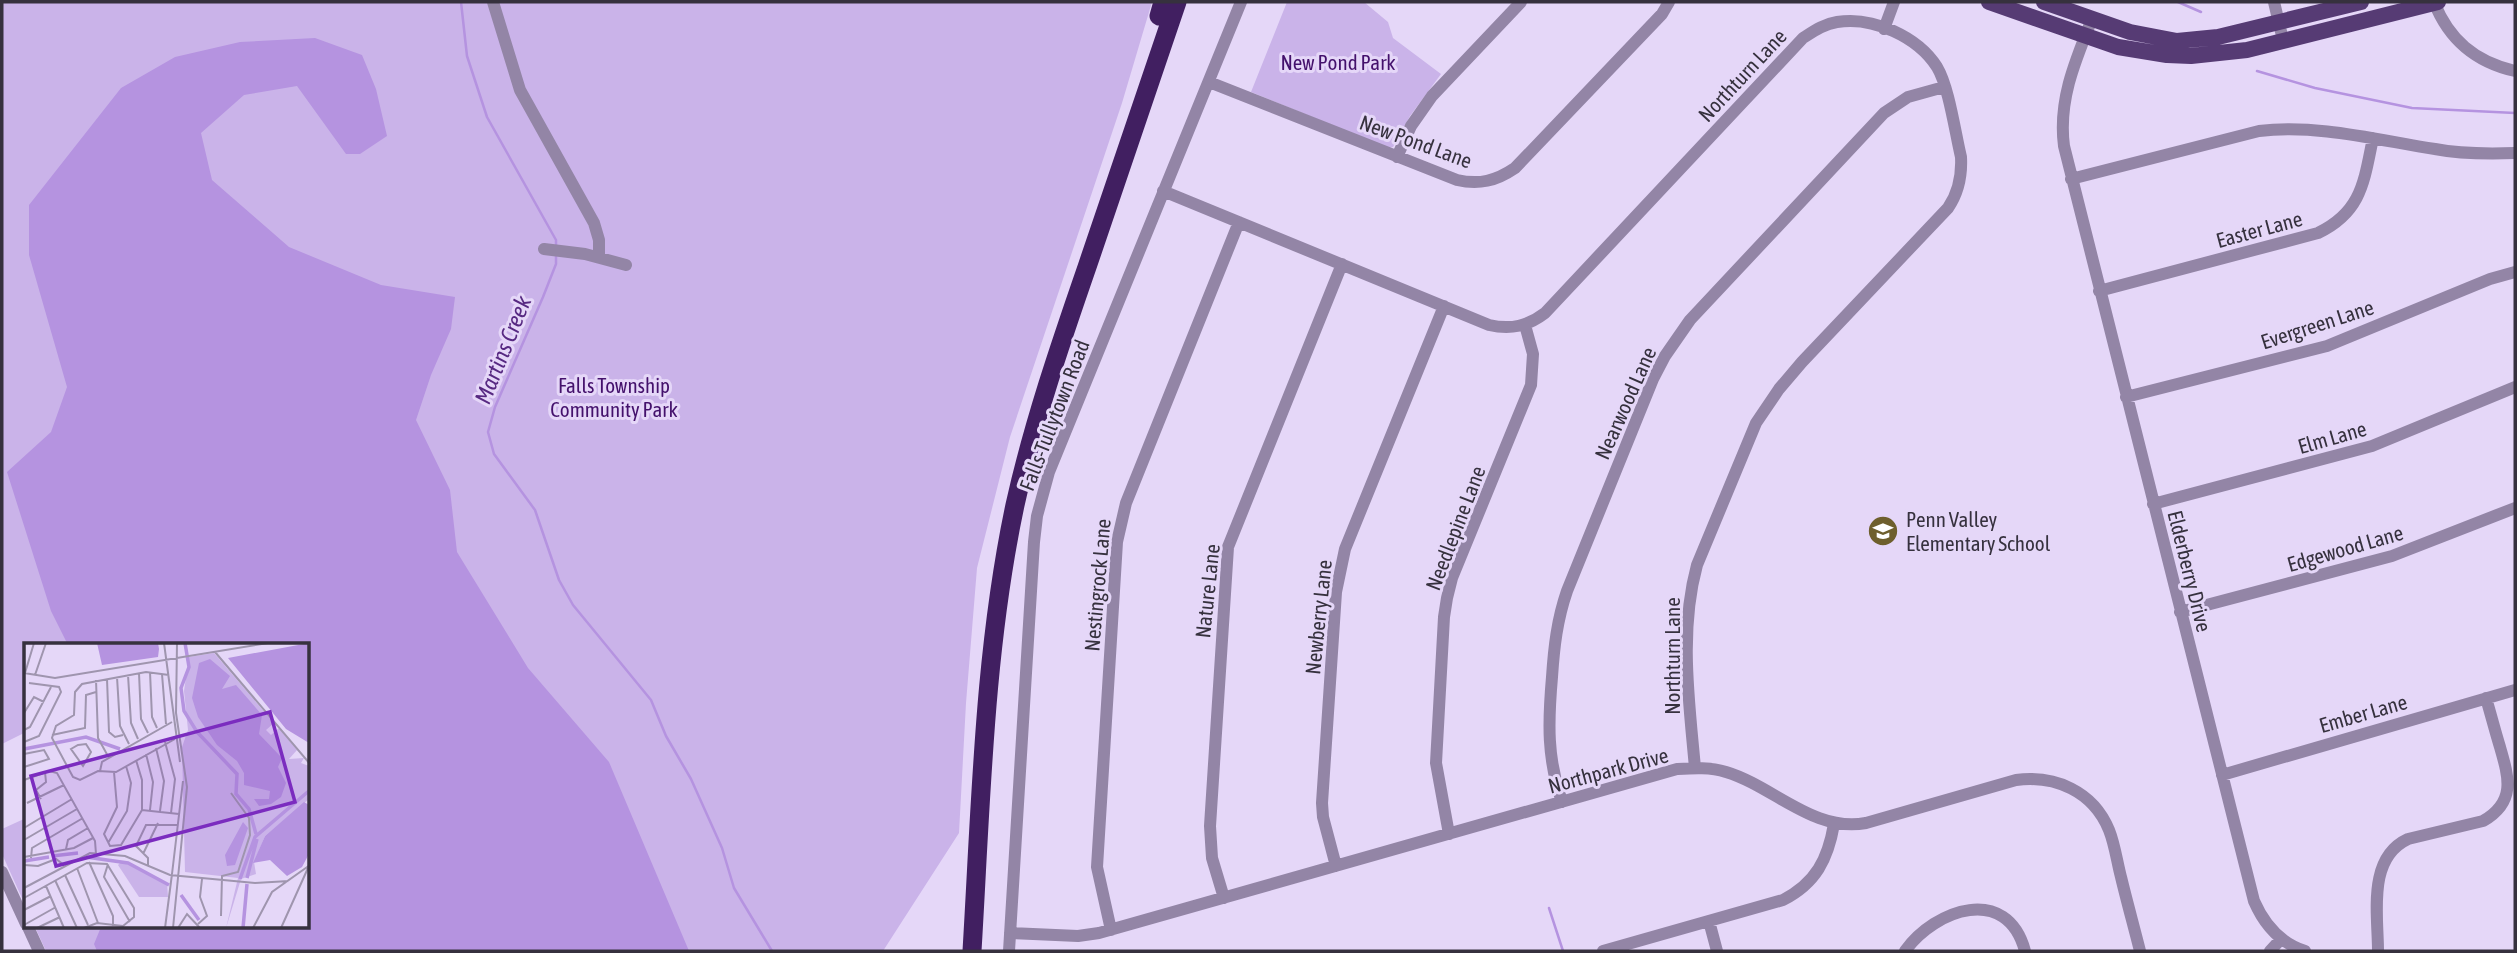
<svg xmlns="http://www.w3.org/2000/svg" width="2517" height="953" font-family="'Asap Condensed',sans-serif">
<rect width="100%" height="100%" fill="#e5d7f8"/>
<path fill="#cab3e9" d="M2,2H1152L1122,103L1010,437L977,568L966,703L959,833L883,951H46L35,927H308V645H26V732L2,744Z
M1287,2H1364L1388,22L1393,38L1441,74L1410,116L1393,147L1388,148L1251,92Z
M26,818V907L2,854V829Z"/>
<path fill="#b593e0" d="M315,38L362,55L376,89L387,136L360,154H346L297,86L244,95L201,133L212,180L289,247L381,285L455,297L451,329L431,375L416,420L450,490L457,552L528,668L609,762L689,951H97L94,944L101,927H308V645H68L51,611L7,472L51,432L67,387L29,255V205L121,88L175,57L240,42Z"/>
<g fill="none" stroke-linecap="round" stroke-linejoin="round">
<path stroke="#b593e0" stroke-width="2.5" d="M461,2L467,56L487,117L556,240V245
M2178,2L2201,12
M2257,71L2315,88L2412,108L2515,113
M556,256V264L543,297L495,407L488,432L494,454L535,510L559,580L573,605L651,700L666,736L691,779L722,848L734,888L772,951
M1549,908L1563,951"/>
<path stroke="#9385a6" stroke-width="12" d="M493,2L520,90L594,223L599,240V257
M2274,2L2283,40
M2434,2C2449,40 2475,62 2515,71
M2092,19C2075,61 2058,101 2064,146L2254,901C2264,924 2280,943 2305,951
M1884,29L1894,2
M1209,82L1457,180C1479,185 1496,181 1515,168L1662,14L1669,2
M1397,157L1411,126L1432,96L1521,2
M2071,179L2259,131C2318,124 2377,140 2435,149C2461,154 2488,154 2515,153
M1163,191L1489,325C1511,330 1528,326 1545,313L1803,38C1814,31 1824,24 1837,22C1873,16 1918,37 1937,67C1949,87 1955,132 1961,157C1962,176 1959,192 1948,208L1802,362L1779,389L1756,423L1697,565C1679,631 1689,700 1695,768
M544,249L585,254L626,265
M2099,291L2318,233C2362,212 2364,181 2373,138
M2126,397L2327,346L2490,279L2515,272
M2153,504L2372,446L2515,387
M2180,612L2392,556L2515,508
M2222,775L2515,690
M1562,802C1547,758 1548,723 1552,677C1554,647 1557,620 1567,591L1653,379L1665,356L1690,320L1884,113L1908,97L1944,87
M1449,834L1436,763L1444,617L1447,598L1452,578L1531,385L1533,354L1525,325
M1336,866L1323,817L1322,803L1336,592L1345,549L1444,306
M2,872L26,924
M1224,898L1212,858L1210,826L1228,547L1342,264
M1709,921L1717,951
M28,927L39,951
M1111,930L1097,867L1117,542L1126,503L1239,222
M1010,933L1078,936L1099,933L1677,769C1694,768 1710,767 1726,772C1773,786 1814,833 1866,823L2016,780C2055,775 2093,791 2109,830C2115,845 2117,862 2121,877C2127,902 2134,927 2140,951
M1009,951L1034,542L1037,516L1049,472L1241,2
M1603,951L1783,900C1816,883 1828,859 1834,824
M1905,951C1935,909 2007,884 2025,951
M2270,951L2281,939
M2378,951C2378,914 2367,858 2408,839L2483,821C2516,802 2509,778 2500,747C2495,731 2491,715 2486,698"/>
<path stroke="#563b74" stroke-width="16" d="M1989,2L2118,47L2167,55L2191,56L2247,50L2438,2
M2044,2L2130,32L2177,41L2218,37L2361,2"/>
<path stroke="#411f61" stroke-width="19" d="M1159,16L1163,2
M972,951C981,802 984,651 1015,505C1033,424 1060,345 1087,267C1117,179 1147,90 1177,2"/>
</g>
<defs>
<g id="school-disc" transform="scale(1.575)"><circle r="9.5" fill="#6e5f2d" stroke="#e5d7f8"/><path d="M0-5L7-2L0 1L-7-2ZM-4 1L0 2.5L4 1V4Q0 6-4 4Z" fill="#fff"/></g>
</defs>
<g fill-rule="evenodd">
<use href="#school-disc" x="1883" y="531"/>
</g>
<g text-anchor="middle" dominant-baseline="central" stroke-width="6" stroke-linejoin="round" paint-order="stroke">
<g font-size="21" fill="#44116c" stroke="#e5d7f8">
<text x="1338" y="62">New Pond Park</text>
<text x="614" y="385">Falls Township<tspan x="614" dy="24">Community Park</tspan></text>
</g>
<g font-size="21" fill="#36313e" stroke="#e5d7f8">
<text transform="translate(1742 75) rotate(-47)">Northturn Lane</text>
<text transform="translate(1416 141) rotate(20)">New Pond Lane</text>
<text transform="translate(2259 229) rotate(-15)">Easter Lane</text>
<text transform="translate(2317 324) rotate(-18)">Evergreen Lane</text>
<text transform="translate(1625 403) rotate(-66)">Nearwood Lane</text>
<text transform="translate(1054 415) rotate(-69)">Falls-Tullytown Road</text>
<text transform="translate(2332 437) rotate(-16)">Elm Lane</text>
<text transform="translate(1455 528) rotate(-69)">Needlepine Lane</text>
<text transform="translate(2345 548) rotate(-16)">Edgewood Lane</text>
<text transform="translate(2190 571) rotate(76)">Elderberry Drive</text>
<text transform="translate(1097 585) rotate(-85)">Nestingrock Lane</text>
<text transform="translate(1207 591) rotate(-84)">Nature Lane</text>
<text transform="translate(1318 617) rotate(-84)">Newberry Lane</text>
<text transform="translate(1672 656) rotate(-90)">Northturn Lane</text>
<text transform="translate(2363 713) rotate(-16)">Ember Lane</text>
<text transform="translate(1608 770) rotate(-15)">Northpark Drive</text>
</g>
<g font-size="21" fill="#36313e" stroke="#e5d7f8" text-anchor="start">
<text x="1906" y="519">Penn Valley<tspan x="1906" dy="24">Elementary School</tspan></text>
</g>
<g font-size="23" font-style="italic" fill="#572982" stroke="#e5d7f8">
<text transform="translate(503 350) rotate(-68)">Martins Creek</text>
</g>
</g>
<g transform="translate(24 643)">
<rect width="285" height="285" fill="#e5d7f8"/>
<path d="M190,10L250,80L242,87L247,92L255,85L273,107L265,116L280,115L277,120L285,123V156L241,193L230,219L232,231L217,236L202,285L214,235L161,229L158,104L164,87L160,48L165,14ZM98,218L143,240L144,254H115L94,222Z" fill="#cab3e9"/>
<path d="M73,0H134L135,6L134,14L78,22ZM285,0H286L285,100L262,86L204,15ZM186,16L206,33L198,46L212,42L238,72L235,91L258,115L254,124L262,140L257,154L247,161L235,163L230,156H245L246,148L220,142V130L213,118L193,102L174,74L168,55L175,20ZM280,159L285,162L286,209L278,224L263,233L246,217L229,220L241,193ZM219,179L224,185L211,222L203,223L201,212Z" fill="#b593e0"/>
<path fill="none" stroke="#b593e0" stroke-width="3.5" d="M161,0L165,24L157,45L160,68L173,89L213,131L212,151L225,166L232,191M0,106L62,94L96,106M28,213L54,210M62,214L104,220L145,242M0,218L25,214M223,235L233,196M216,236L231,194L286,147M157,252L175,277M219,285L223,241"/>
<path fill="none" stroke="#9f95ae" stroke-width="2" d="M140,0L156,119M191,9L286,121M126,29L128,74L133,85M0,30L31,35L244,0M1,30L10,0M115,30L117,76L124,90M138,31L142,81M11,32L22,0M104,32L107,80L114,96M145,32L122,29L58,41L51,49L50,72L32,83L28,95L49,134L56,137L74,128L92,129L151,96M93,34L96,83L105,101M83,36L85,89L91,94L99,92M72,37L74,95L85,115M0,70L10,54L20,59M0,87L6,84L27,44M28,92L61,85L62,52L72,49M0,99L15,93L37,49L35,44L5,40M141,99L151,136L147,170M54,102L62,101L67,109L59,123L47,106ZM132,105L140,138L136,168M0,111L20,107L25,116L0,124M122,111L129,139L126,167M112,117L118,137V167M76,128L78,119L148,79M90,129L93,164L80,191L86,203L97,202L118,167L155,171M0,137L25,128L33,130L71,198L72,211M17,156L12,147L22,139L21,129M3,160L40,142M0,185L48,156M0,197L53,166M84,200L103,168L107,140L102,123M42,206L44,197L64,185M119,211L134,180M0,214L50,205L69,195M7,215L8,205L59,175M65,219L89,273V283M84,221L80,234L106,279M0,222L14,223L32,216L40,222M124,222V215L112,203L122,182H154M53,225L74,280M148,231L159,138M41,232L64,282M31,237L53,285M22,243L40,285M0,245L66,210L101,213L146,232L231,240L265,238M0,255L63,220L83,221L110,265V274L99,283L73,280L60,285M0,267L27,253M197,273L198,233L214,229L226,192L225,175L207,150M174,281L183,273L176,254L178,236M0,282L32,264M13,285L36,274M141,285L148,231M149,285L163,144L152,70L153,0M154,285L163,271L176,285M229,285L248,249L286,222M257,285L284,225"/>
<path fill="#7b2cbf" fill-opacity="0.15" stroke="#7b2cbf" stroke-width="3.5" d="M246,69L271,159L32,223L7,133Z"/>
<rect width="285" height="285" fill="none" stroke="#36313e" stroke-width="3.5"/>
</g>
<rect width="2517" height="953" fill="none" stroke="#36313e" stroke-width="7"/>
</svg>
